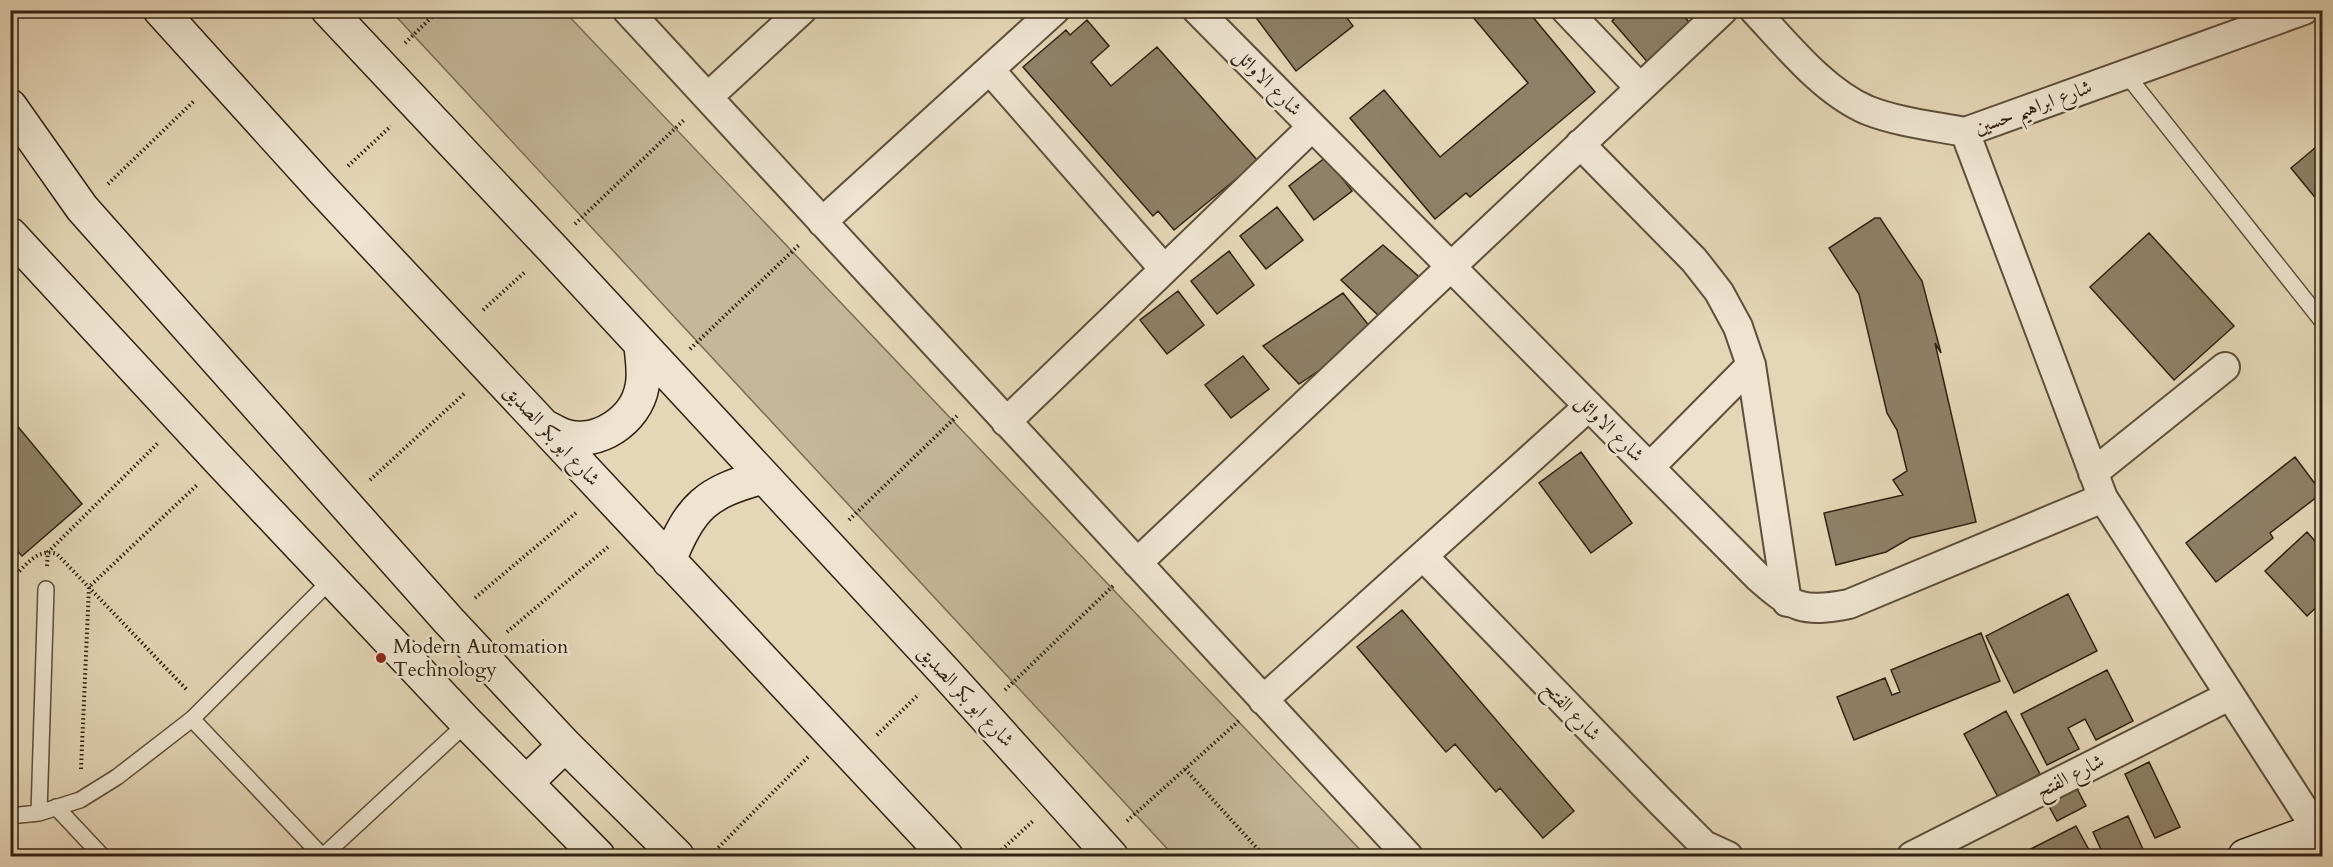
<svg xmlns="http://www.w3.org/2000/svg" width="2333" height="867" font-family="Cardo,Amiri,serif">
<rect width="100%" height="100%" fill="#e5d6b7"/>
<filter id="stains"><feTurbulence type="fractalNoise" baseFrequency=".00333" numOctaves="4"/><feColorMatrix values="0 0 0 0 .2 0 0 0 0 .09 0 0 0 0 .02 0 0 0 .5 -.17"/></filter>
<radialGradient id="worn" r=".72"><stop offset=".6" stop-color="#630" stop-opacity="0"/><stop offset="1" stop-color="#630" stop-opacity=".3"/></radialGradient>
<path fill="#c6b79b" stroke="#7c6c56" stroke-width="1.5" d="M391,11H564L1366,856H1174Z"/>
<path fill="#8f8068" stroke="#312212" stroke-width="1.5" d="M1268,10H1341L1353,26L1296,71L1257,19Z
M1467,10H1527L1595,92L1470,197L1466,193L1435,219L1350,118L1384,90L1440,157L1528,83Z
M1679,10L1693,27L1650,65L1612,21L1622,10Z
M1087,20L1109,46L1091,62L1111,86L1157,47L1258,161L1174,230L1158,211L1153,216L1023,67L1066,30L1070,35Z
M2322,142V206L2291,168Z
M1326,157L1352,191L1314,220L1289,186Z
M1277,207L1303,240L1266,269L1240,236Z
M1875,218H1880L1922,281L1941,353L1935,343L1976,522L1910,538L1886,552L1836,565L1824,513L1903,495L1893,480L1907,471L1897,430L1887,413L1859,294L1829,248Z
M2149,233L2234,326L2174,380L2090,287Z
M1383,245L1425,282L1380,317L1341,280Z
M1229,251L1254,285L1217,314L1191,281Z
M1178,291L1204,325L1167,354L1140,320Z
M1343,293L1375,333L1299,384L1263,346Z
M1243,356L1269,389L1231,418L1205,385Z
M10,417L82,504L22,556L10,543Z
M1581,452L1632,523L1591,553L1539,483Z
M2295,457L2322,493L2270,533L2273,538L2216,582L2186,543Z
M2307,532L2322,549V602L2307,616L2265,571Z
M2068,594L2097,651L2014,693L1986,636Z
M1402,610L1574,811L1543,838L1500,788L1496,792L1455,744L1446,752L1357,647Z
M1981,633L2000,681L1854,740L1837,697L1885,678L1892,695L1900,692L1891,670Z
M2107,670L2133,721L2096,740L2085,719L2068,728L2079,749L2047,765L2021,714Z
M2006,711L2040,774L1998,797L1964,734Z
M2149,762L2180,827L2155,838L2125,774Z
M2074,783L2086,806L2057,821L2045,799Z
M2128,816L2146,856H2104L2093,832Z
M2076,826L2089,850L2076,856H2017Z"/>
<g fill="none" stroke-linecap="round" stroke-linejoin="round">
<g stroke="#5e4f3b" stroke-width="18">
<path id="lane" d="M2126,74L2322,321
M192,719L322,856
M56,807L102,856
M39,813L46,589
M10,816L39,813L80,800L117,777L192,719L332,579
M323,856L467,723"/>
</g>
<g stroke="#5e4f3b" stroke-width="32">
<path id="street" d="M627,10L1408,856
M1197,10L1758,577C1793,608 1803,613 1849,604L2103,498
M1566,10L1640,88
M1754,10C1786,44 1823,91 1867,110C1897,122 1933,126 1965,132L2304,10
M990,70L1164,269
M708,97L802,10
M1965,132L2103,498L2317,830
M1580,144L1694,260L1719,292L1738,327L1751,365L1787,602
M822,222L1055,10
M1006,422L1312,127
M1650,467L1751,365
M2093,473L2225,367
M1423,556L1661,802L1704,845L1728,856
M1137,563L1723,10
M1263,700L1589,406
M1912,856L2229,696"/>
</g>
<g stroke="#312212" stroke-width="36">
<path id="secondary" d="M160,10L323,190L946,856
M328,10L551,247L944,671L1111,856
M10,106L82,208L449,621L565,745L677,856
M10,234L221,462L467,723L598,856
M544,426C550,429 558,434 565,436C598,446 636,420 642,387C645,373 642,359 641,346
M669,561C690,506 707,492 763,477
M527,782L565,745
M2245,856L2322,828"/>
</g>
<path stroke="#312212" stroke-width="4" stroke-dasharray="1.5 3" stroke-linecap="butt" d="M405,43L439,10
M348,166L391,126
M108,184L195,100
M575,224L685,119
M483,310L526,271
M690,349L800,244
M370,480L466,392
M849,520L958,415
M47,566L48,552L158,443
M10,581C24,568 36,547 57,554L187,690
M475,598L577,512
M507,632L609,546
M1005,690L1114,585
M877,735L919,694
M81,769L89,587L197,485
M1185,769L1264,856
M1127,821L1240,720
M712,854L808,757
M12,856V839
M995,856L1034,820"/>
<use href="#lane" stroke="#eee4d0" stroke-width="15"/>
<use href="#street" stroke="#eee4d0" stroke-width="28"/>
<use href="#secondary" stroke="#eee4d0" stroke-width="33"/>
</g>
<circle fill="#8f2418" stroke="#eee4d0" stroke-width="2" cx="381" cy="658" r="6"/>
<g text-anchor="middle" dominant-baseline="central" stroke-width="5" stroke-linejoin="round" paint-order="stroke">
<g font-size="20" fill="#312212" stroke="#eee4d0">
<text transform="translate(1268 82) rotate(45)">شارع الاوائل</text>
<text transform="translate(2033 107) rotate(-20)">شارع ابراهيم حسين</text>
<text transform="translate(1610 428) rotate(45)">شارع الاوائل</text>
<text transform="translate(552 435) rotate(47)">شارع ابو بكر الصديق</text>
<text transform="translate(966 696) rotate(47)">شارع ابو بكر الصديق</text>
<text transform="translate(1572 711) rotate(46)">شارع الفتح</text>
<text transform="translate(2070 776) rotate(-27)">شارع الفتح</text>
</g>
<g font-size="20" fill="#312212" stroke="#eee4d0" text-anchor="start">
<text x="393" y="646">Modern Automation<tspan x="393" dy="23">Technology</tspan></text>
</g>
</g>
<rect width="2333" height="867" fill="none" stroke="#e5d6b7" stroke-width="36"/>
<rect x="12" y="12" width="2309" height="843" fill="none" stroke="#312212" stroke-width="3"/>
<rect x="18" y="18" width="2297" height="831" fill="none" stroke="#312212" stroke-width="1.5"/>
<rect width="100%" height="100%" filter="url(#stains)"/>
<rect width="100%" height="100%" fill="url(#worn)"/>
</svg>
